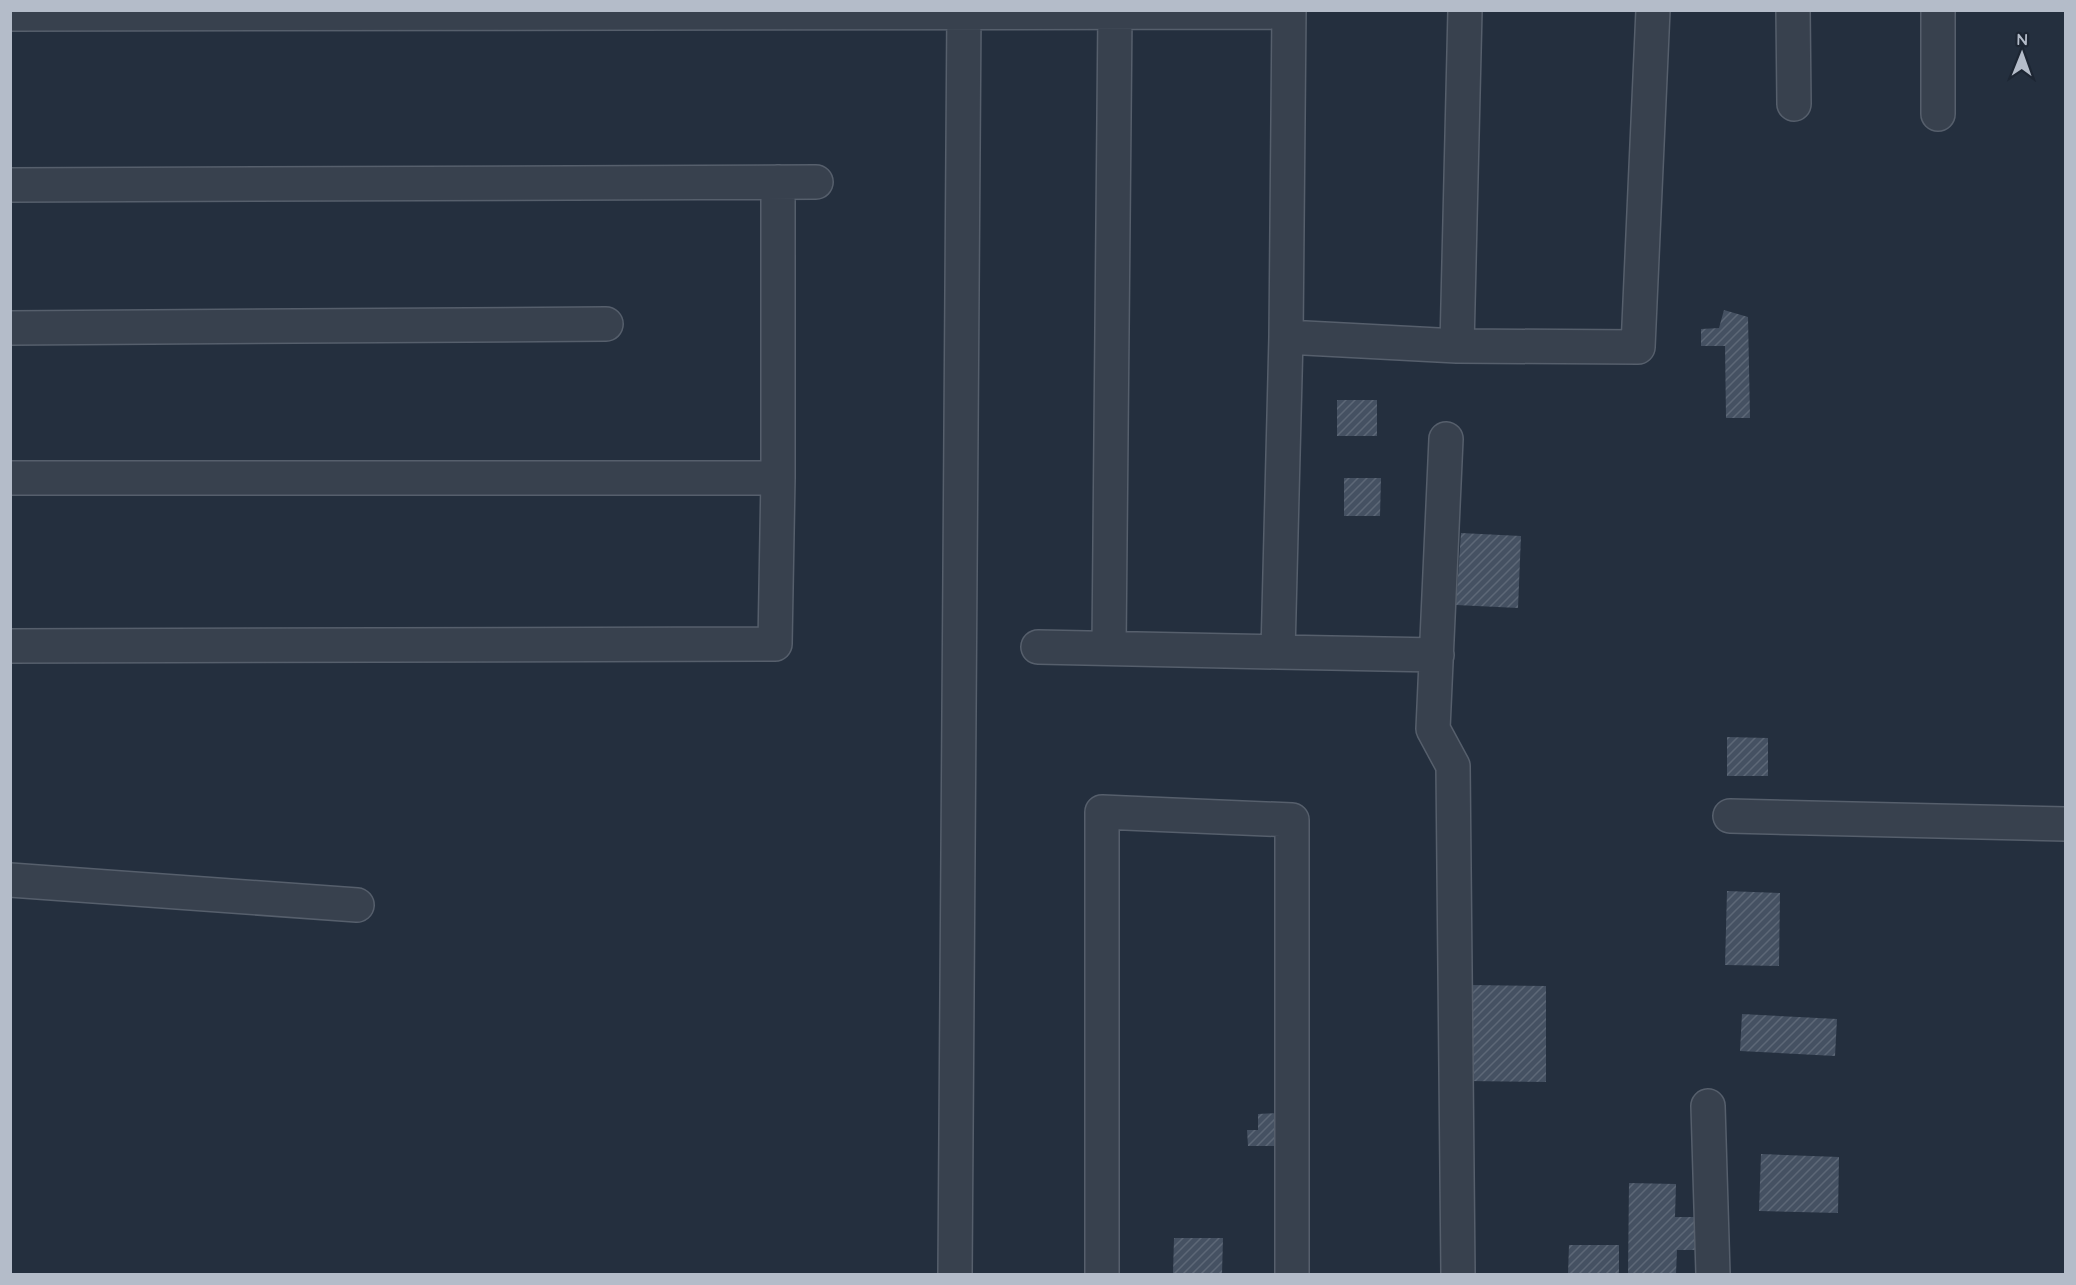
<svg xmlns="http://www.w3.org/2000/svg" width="2076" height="1285" font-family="Quicksand,sans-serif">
<defs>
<pattern id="building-hatch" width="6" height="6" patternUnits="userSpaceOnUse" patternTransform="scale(1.5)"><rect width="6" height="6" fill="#455162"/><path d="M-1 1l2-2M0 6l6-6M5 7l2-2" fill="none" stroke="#5d6877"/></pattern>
</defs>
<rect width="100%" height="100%" fill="#242f3e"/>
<path fill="url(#building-hatch)" d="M1724,310L1748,317L1750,418H1726L1725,346H1701V329L1719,328Z
M1337,400H1377V436H1337Z
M1344,478H1381L1380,516H1344Z
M1461,533L1521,536L1518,608L1456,605Z
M1727,737L1768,738V776H1727Z
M1727,891L1780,893L1779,966L1725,965Z
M1469,985L1546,986V1082L1468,1081Z
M1742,1014L1837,1019L1835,1056L1740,1051Z
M1278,1113L1279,1146H1248L1247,1130H1258V1114Z
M1761,1154L1839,1157L1838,1213L1759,1211Z
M1629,1183L1676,1184L1675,1217H1704L1703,1250H1677L1676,1274H1628Z
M1174,1238H1223L1222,1274H1173Z
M1569,1245H1619V1274H1568Z"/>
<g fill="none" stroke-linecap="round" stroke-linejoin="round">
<g stroke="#565f6c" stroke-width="36">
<path id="minor" d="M1793,10L1794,104
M10,14L1289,12
M1938,114V10
M10,185L816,182
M10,328L606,324
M1286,337L1457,346L1638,347L1653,10
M1457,346L1465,10
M1446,439L1433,729L1453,766L1458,1274
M10,478H778
M10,646L775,644L778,478V182
M1038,647L1278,652L1286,337L1289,10
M1109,647L1115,12
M1278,652L1437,655
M1730,816L2066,824
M10,880L357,905
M1708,1106L1713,1274
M955,1274L964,10
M1102,1274V812L1292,820V1274"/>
</g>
<use href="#minor" stroke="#38414e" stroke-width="33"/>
</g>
<rect width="2076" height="1285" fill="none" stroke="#b4bcc9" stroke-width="24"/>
<g transform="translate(2022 54) rotate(1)" stroke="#1d2633" stroke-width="4.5" paint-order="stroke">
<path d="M0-4.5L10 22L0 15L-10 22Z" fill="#b4bcc9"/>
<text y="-9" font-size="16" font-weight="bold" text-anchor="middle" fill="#b4bcc9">N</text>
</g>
</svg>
